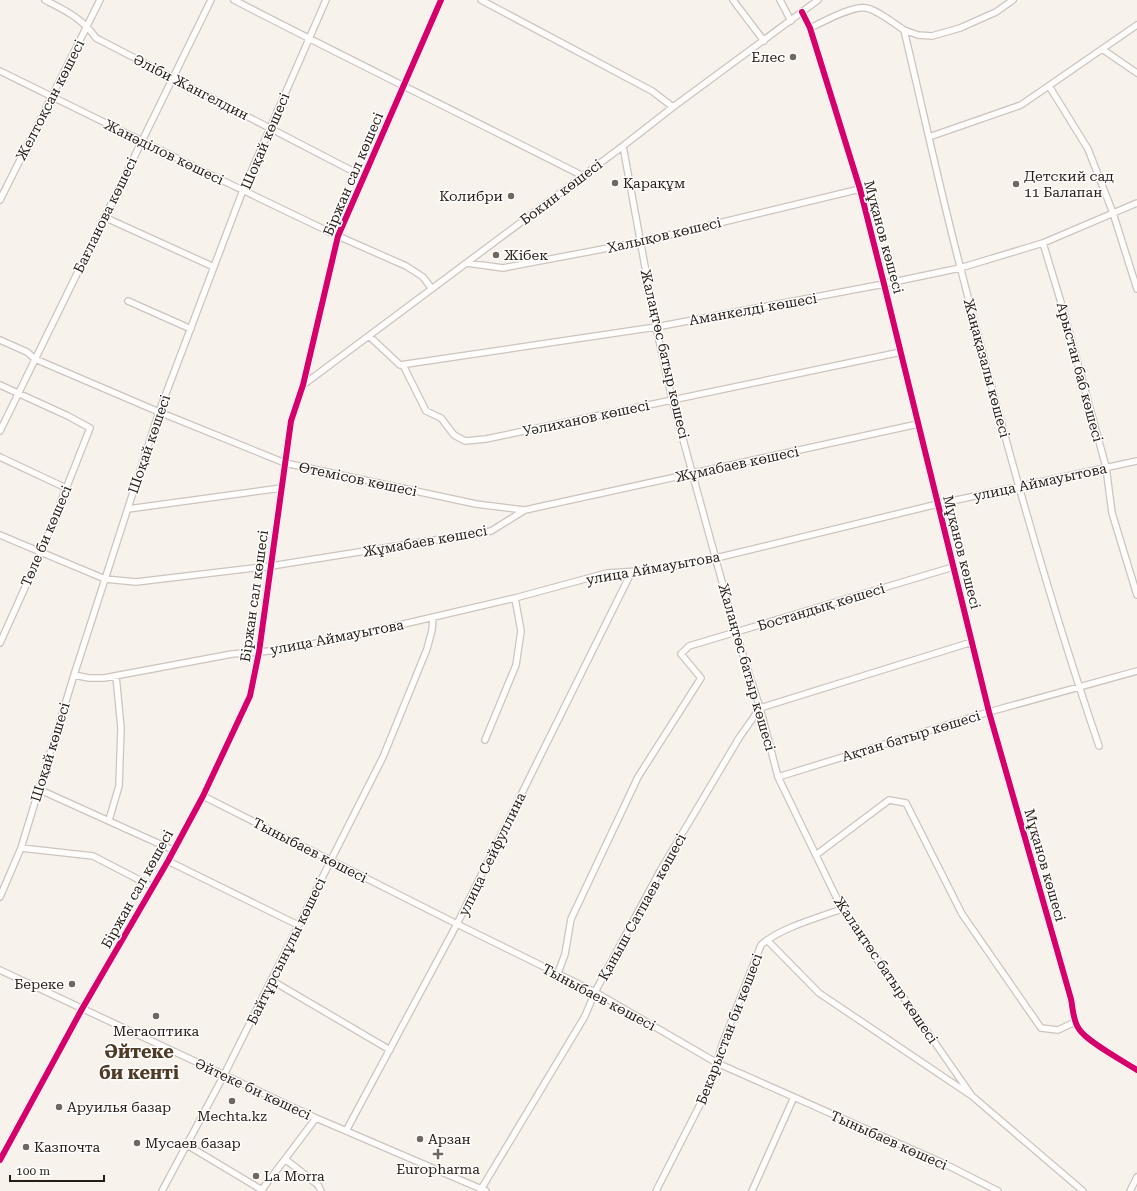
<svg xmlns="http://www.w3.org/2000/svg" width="1137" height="1191" font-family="'Roboto Serif',serif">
<rect width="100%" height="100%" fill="#f8f2ec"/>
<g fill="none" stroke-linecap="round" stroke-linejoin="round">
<g stroke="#ccc4bd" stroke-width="8">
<path id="street" d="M45,0C66,11 82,18 96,38L364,177
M234,0C350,60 467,117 583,176
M481,0L652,91L673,107
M733,0L764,41
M780,0L791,21
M802,12L810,28L860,189L884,284L989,712L1071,999C1073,1009 1073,1021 1079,1029C1086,1041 1123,1061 1137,1070
M810,28C823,22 853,5 866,8C878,10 893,23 904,30C923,110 940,190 961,270C1002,429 1046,591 1099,746
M904,30L918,35L932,36L960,28L996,12L1013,0
M1102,49L1137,73
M0,71L207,173L338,236L406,266L423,277L432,289
M1049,86L1088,149L1113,213L1137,289
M929,137L1021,105L1137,25
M623,146L656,327L672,399L736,633L760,708L778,777L842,909L972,1096
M0,200L100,0
M104,217L214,267
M1043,243L1063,309L1106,467L1112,513L1137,595
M467,263L503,268L640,242L860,189
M128,301L191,329
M369,336L400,365L656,327L884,284L960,268L1043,243L1137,203
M0,340L27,352L35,359L159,412L285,463L476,504L524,510
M403,365L426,411L441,418L454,435L465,441L486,439L901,352
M0,385L68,416L90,428L41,552L0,643
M303,385L623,146L673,107L818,0
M0,431L211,0
M0,457L66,488
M128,509L281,488
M0,535L105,579L136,582L271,566L491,531L525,510L918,424
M74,675L89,678H104L232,654L283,650L361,634L515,598L607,573L654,570L716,558L938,504L1137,461
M485,740L516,665L521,631L515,598
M778,777L989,712L1137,671
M38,789L173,850
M203,796L457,924L595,992L717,1063L947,1165L998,1191
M109,820L119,786L121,728L116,676
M21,848L93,856L153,887
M816,855L889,800L906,803L962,914L1041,1028L1058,1030L1075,1022
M168,861L298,925
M0,897L21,848L74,675L159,412L243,190L326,0
M767,940L819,993L972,1096L1083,1191
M0,970L316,1118L486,1191
M558,973L565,954L571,919L638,777L701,678L681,654L689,646L953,567
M271,980L390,1050
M346,1131L457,924L631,573
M187,1145L262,1190
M285,1159L318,1185L321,1191
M0,1160L82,1009L168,861L203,796L250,696L259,652L291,421L303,385L338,236L441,0
M162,1191L224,1075L331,860L383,757L427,649L432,630L433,617
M261,1191L316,1118
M480,1191L585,1016L595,992L660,871L739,738L760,708L972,642
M656,1191L711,1083L722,1045L761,945C780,928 817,918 842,909
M752,1191L794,1097
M1130,1191L1137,1177"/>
</g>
<use href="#street" stroke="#fefdfc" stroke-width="5.5"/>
<g stroke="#fff" stroke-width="8">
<path id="cycleway" d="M802,12L810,28L860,189L884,284L989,712L1071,999C1073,1009 1073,1021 1079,1029C1086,1041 1123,1061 1137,1070
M0,1160L82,1009L168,861L203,796L250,696L259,652L291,421L303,385L338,236L441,0"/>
</g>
<use href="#cycleway" stroke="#d6006c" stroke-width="6"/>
</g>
<g fill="#70675f" stroke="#fff" stroke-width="1.5">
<circle cx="793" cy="57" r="4"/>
<circle cx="615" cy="183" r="4"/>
<circle cx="1016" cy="184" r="4"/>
<circle cx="511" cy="196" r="4"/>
<circle cx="496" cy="255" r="4"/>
<circle cx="72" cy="984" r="4"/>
<circle cx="156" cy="1016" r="4"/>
<circle cx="232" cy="1101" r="4"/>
<circle cx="59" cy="1107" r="4"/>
<circle cx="420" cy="1139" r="4"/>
<circle cx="137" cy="1143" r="4"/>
<circle cx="26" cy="1147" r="4"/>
<path d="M436 1148h4v4h4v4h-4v4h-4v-4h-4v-4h4z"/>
<circle cx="256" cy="1176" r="4"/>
</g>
<g text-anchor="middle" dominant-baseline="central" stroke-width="3" stroke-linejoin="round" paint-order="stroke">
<g font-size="14" fill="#261c13" stroke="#fff" text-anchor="start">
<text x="785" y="57" text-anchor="end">Елес</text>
<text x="1024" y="176">Детский сад<tspan x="1024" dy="16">11 Балапан</tspan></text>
<text x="623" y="183">Қарақұм</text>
<text x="503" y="196" text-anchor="end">Колибри</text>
<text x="504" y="255">Жібек</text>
<text x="64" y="984" text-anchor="end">Береке</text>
<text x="156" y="1031" text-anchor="middle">Мегаоптика</text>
<text x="67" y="1107">Аруилья базар</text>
<text x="232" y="1116" text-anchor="middle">Mechta.kz</text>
<text x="428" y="1139">Арзан</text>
<text x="145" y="1143">Мусаев базар</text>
<text x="34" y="1147">Казпочта</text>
<text x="438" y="1169" text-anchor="middle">Europharma</text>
<text x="264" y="1176">La Morra</text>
</g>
<g font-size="14" fill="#261c13" stroke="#fff">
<text transform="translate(191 87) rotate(27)">Әліби Жангелдин</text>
<text transform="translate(50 100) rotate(-63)">Желтоқсан көшесі</text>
<text transform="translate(265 141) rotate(-67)">Шоқай көшесі</text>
<text transform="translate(164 152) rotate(26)">Жанәділов көшесі</text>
<text transform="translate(353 174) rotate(-67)">Біржан сал көшесі</text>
<text transform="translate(561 192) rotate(-37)">Бокин көшесі</text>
<text transform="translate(105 215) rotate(-64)">Бағланова көшесі</text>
<text transform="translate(664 235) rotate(-13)">Халықов көшесі</text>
<text transform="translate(884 237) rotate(75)">Мұқанов көшесі</text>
<text transform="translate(753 309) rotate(-10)">Аманкелді көшесі</text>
<text transform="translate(665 354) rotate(77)">Жалаңтөс батыр көшесі</text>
<text transform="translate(987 368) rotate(75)">Жаңақазалы көшесі</text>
<text transform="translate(1080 372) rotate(75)">Арыстан баб көшесі</text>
<text transform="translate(586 418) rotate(-12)">Уәлиханов көшесі</text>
<text transform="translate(149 444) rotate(-71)">Шоқай көшесі</text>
<text transform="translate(737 464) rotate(-12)">Жұмабаев көшесі</text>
<text transform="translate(358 479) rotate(12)">Өтемісов көшесі</text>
<text transform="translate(1040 482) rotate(-12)">улица Аймауытова</text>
<text transform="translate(46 536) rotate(-67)">Төле би көшесі</text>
<text transform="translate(425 541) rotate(-10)">Жұмабаев көшесі</text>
<text transform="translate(962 552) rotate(76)">Мұқанов көшесі</text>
<text transform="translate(653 568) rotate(-10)">улица Аймауытова</text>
<text transform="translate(254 596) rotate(-82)">Біржан сал көшесі</text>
<text transform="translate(821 607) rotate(-17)">Бостандық көшесі</text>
<text transform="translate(337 637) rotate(-11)">улица Аймауытова</text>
<text transform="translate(747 667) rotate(74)">Жалаңтөс батыр көшесі</text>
<text transform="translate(911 736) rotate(-17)">Ақтан батыр көшесі</text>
<text transform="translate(50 752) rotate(-73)">Шоқай көшесі</text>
<text transform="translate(310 850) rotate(27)">Тыныбаев көшесі</text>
<text transform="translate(492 854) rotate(-64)">улица Сейфуллина</text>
<text transform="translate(1045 865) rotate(74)">Мұқанов көшесі</text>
<text transform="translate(137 889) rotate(-61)">Біржан сал көшесі</text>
<text transform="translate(642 907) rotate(-61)">Қаныш Сатпаев көшесі</text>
<text transform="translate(286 951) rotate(-64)">Байтұрсынұлы көшесі</text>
<text transform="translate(886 970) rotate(56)">Жалаңтөс батыр көшесі</text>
<text transform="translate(599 997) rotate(28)">Тыныбаев көшесі</text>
<text transform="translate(729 1029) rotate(-69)">Бекарыстан би көшесі</text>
<text transform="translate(253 1089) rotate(25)">Әйтеке би көшесі</text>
<text transform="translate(889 1140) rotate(24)">Тыныбаев көшесі</text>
</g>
<g font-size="18" font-weight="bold" fill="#503a25" stroke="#fff">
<text x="139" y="1051">Әйтеке<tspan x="139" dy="21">би кенті</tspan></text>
</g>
</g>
<path d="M10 1175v6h94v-6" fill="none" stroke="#261c13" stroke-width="2"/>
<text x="16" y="1175" font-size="12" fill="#261c13" stroke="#ffffff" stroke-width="3" paint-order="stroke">100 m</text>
</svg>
